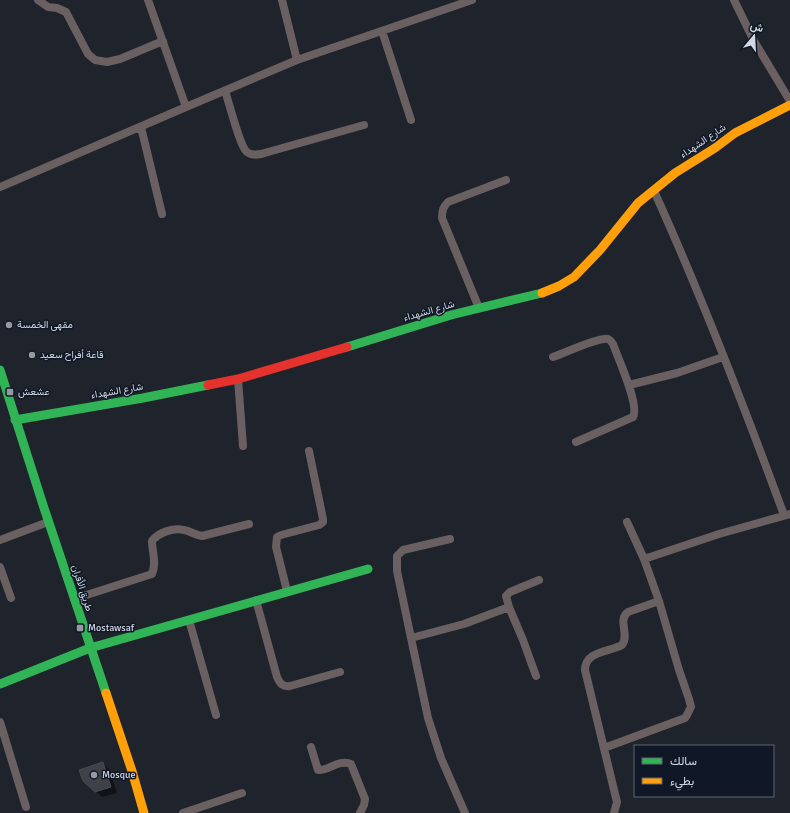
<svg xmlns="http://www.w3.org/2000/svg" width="790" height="813" font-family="Signika,Vazirmatn,sans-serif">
<rect width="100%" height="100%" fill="#1f232b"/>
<path fill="#0007" d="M103,763L109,769L117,793L102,797L90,786Z"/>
<path fill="#3e4148" stroke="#484c53" d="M103,762L111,787L95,792L83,781L79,770Z"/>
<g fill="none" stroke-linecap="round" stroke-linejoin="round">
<path stroke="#6a5f61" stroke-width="8" d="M38,0L48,7L57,8L66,12L88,54L95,60L107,62L120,59L163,41
M282,0L297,60
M734,0L754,41L790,101
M382,31L411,120
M225,91C229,102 240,147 247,152C253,157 262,154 268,152L364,125
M186,107L297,60L472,0
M141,127L162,214
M0,187L186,107L148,0
M654,191C702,297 744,406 784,515
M479,308L442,218C442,211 443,207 448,202L506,180
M553,357C565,353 594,339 605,339C609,338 611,341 613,344C618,358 640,406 633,417L576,442
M238,379L243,446
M629,385L677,373L723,357
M0,540L48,522
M644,559L719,534L790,514
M0,567L11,598
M287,591L276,547L277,537L281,535L319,525L323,522V519L309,451
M74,599L152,574C157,563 152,552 152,541C158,533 173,527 184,530C190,531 195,535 202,536L249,524
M256,600L277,677C280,684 283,687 290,686L340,672
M509,607L523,640L536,676
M189,620L216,715
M411,638L397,571V556L403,550L450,539
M0,722L26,807
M311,747L318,770C330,771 337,759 351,764L365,799L364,805L360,813
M604,748L685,718L687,715L691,707L689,699L679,670L659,601L644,559L627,522
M183,813L242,793
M465,813L441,758L428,718L411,638L464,624L509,607L506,596L510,592L539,580
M614,813L617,802L615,794L585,670C585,651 609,652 622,645C630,635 617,620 628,612L659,601"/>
<path stroke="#30b455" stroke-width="9" d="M347,347L451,315L542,293
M0,370L44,508L106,693
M15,420L143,398L208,385
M0,684L90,648L368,569"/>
<path stroke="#ff9f0a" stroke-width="9" d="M542,293L559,286L574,277L600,250L638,203L675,173L715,148L735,133L790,105
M106,693L132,771L144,813"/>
<path stroke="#e5322d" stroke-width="9" d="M208,385L238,379L347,347"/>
</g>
<g fill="#9499a3" stroke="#101827" stroke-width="1.5">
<circle cx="9" cy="325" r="4"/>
<circle cx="32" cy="355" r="4"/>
<rect x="6" y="388" width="8" height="8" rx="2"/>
<rect x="76" y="624" width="8" height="8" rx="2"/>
<circle cx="94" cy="775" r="4"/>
</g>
<g text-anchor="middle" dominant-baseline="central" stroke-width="3" stroke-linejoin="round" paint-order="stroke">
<g font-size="10" fill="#d3d9e4" stroke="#101827">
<text transform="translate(703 141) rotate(-34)">شارع الشهداء</text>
<text transform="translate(429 311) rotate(-16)">شارع الشهداء</text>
<text transform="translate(117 391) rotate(-10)">شارع الشهداء</text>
<text transform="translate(82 588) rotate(72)">طريق الأفران</text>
</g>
<g font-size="10" fill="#d3d9e4" stroke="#101827" text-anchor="start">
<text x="17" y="325">مقهى الخمسة</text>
<text x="40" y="355">قاعة أفراح سعيد</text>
<text x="18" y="392">عشعش</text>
<text x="88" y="628">Mostawsaf</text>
<text x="102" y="775">Mosque</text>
</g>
</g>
<rect x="634" y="745" width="140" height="52" fill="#101827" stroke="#5e6573"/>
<rect x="642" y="758" width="20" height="6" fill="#30b455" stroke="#5e6573"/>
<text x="670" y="765" font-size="12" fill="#d3d9e4">سالك</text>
<rect x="642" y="778" width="20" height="6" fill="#ff9f0a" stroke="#5e6573"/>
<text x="670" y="785" font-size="12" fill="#d3d9e4">بطيء</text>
<g transform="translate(754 36) rotate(18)" stroke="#101827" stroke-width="3" paint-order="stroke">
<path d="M0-3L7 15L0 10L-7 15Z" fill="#d3d9e4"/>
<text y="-6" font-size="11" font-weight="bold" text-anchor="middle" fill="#d3d9e4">ش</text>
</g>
</svg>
